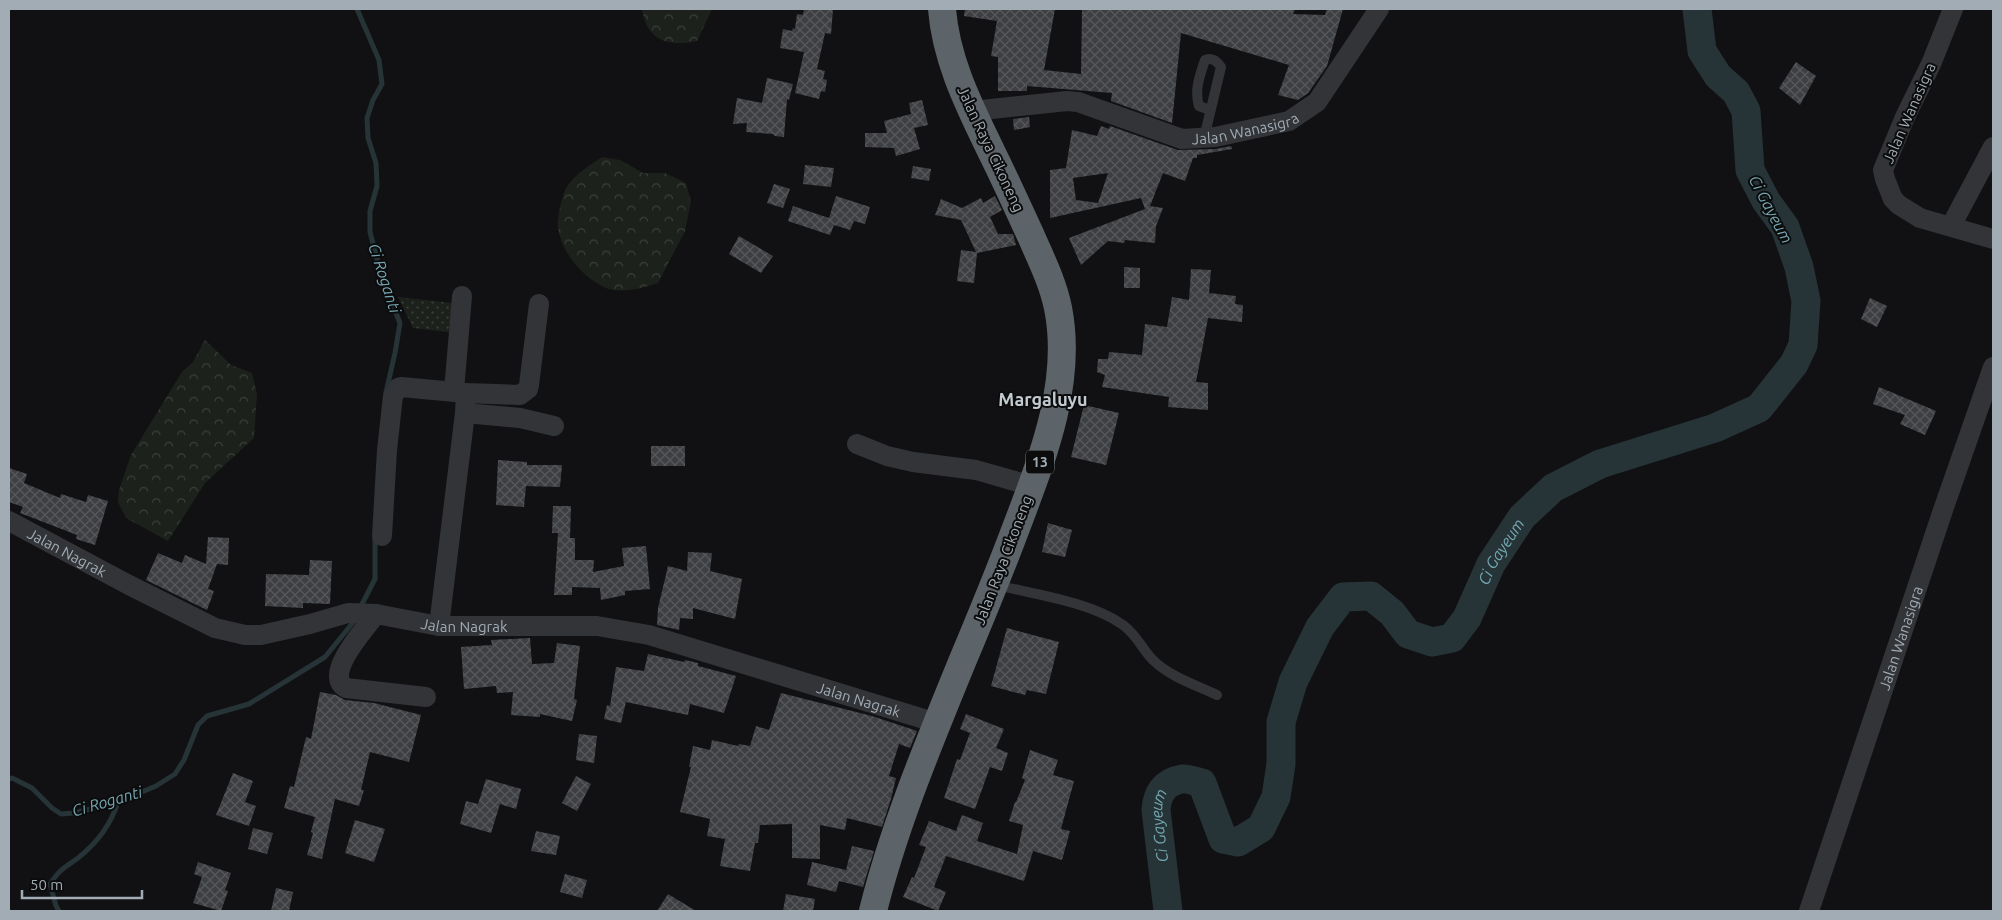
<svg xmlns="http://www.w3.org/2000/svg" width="2002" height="920" font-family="Ubuntu,sans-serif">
<defs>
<pattern id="green-dots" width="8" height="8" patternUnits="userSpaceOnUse" patternTransform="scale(1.25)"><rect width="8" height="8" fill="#1c221b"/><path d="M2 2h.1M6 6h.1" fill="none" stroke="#3a3f3a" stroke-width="1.8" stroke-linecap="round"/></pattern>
<pattern id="forest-crowns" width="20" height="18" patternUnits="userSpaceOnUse" patternTransform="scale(1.25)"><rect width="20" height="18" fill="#1c221b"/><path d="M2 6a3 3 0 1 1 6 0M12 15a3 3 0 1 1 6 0" fill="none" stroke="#3a3f3a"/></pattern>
<pattern id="building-cross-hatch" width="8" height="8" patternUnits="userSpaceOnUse" patternTransform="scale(1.25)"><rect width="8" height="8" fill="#3d3f43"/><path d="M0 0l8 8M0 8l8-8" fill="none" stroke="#56585c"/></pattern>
</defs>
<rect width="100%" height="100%" fill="#111113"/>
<path fill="url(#green-dots)" d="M398,297L452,303L449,332L413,328Z"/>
<path fill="url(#forest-crowns)" d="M642,9H712L697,41C668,47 647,41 642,9Z
M602,157L620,160L643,173H665L686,183L691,201L685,231L658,283C643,288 622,294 606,288C583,278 561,252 558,227C557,218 561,202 564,193C570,177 589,166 602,157Z
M205,340L231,365L252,373L257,394L254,438L205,483L168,541L126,518L118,502L119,490L131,455L182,372L193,362Z"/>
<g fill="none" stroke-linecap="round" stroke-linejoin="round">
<path stroke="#263437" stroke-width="5" d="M357,9L379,60L382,84L373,100L367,118L368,138L376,163L377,186L370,211V232L382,278L400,323L395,353L386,392
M360,608L375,579V538
M9,779L12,778L32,788L52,808L61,814L74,813L118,802L156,786L175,774L184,760L198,725L207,716L249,704L325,657L355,620
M59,911L56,906L50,884C60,869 64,868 78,858C97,843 111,824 118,802"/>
<path stroke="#263437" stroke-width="29" id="s1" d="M1168,911L1156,810C1157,794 1164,782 1182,779C1188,778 1196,782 1202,783L1223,839L1238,842L1261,828L1276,797L1281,764V722L1293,682L1320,627L1343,597L1371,596L1392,613L1408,634L1432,642L1452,638L1467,618L1491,564L1522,517L1553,488L1600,464L1715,428L1759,408L1794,364L1803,345L1806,301L1799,267L1785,227L1766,201L1750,170L1746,111L1736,92L1718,76L1702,51L1697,9"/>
</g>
<path fill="url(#building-cross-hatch)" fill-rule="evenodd" d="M804,9H833L831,34L825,33L817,69L825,71L823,79L827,80L825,92L821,91L819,99L795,93L804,52L780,48L783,29L792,31L793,28L795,29L797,14L803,15Z
M965,9H1055L1044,70L1081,74L1082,9H1295L1293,14L1325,15L1327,9H1343L1327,66L1308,93L1298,100L1278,95L1289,65L1181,33L1172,123L1111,101L1112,93L1027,86V91H998V57L991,56L997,21L964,16Z
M1796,62L1816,76L1800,105L1779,88Z
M767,78L793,84L789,100L787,99L784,137L775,136L773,134L746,132L747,123L733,124L737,98L762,103Z
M922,100L928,125L914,128L920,149L896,156L894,148L865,147V133H887L884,121L911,114L909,103Z
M1029,117L1030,127L1014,130L1013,119Z
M1101,126L1109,129L1110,126L1178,150L1216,149L1231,146L1232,149L1197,155V158H1193L1185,181L1163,173L1150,206L1163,208L1156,226L1155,243L1125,240L1124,243L1108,241L1081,265L1069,238L1145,209L1141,198L1050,218V170L1066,168L1072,130L1097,136ZM1108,173L1098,203L1076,200L1073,178Z
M805,165L834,168L831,187L803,184Z
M913,166L931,169L929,181L911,178Z
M774,184L790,189L783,208L767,203Z
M836,196L870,207L865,224L854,221L850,230L834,225L830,235L788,221L793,206L829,218Z
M995,196L1002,210L990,217L998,234H1013L1016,245L977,253L974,283L957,281L961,250L976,252L961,220L935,215L941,199L962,208L981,198L983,203Z
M739,236L773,256L761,273L729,254Z
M1124,267L1140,268V288H1124Z
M1191,269L1211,270L1209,293L1236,296L1235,304L1243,305L1242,322L1208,318L1196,382L1208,383V410L1168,407L1169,397L1102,387L1105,375L1097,372L1098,359H1108L1109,352L1142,355L1145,324L1167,327L1172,297L1189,300Z
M1870,298L1887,306L1877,327L1861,319Z
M1879,387L1936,411L1925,435L1900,424L1905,415L1873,404Z
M1084,405L1119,413L1106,465L1071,457Z
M651,446H685V466H651Z
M498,460L527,462V465H562L560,487L526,486L524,507L496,505Z
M9,468L27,474L24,483L60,498L61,494L86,502L88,495L108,501L95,545L76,539L77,535L20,513L23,507L9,502Z
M553,506H571L570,538H575V560H594L593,572L624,566L622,548L646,546L650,589L625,591V595L601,600L600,588L572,587V595H554L558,533H552Z
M1048,523L1072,530L1065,557L1042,552Z
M208,537L229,538L228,565L217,564L208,589L214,591L207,610L146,580L158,553L182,563L185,555L206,564Z
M688,552L712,553L710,571L742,579L735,619L693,608V619L680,618L679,630L657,625L658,608L668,566L687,571Z
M310,560L332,561L330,604L303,603V608L265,606L266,574L309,575Z
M1007,628L1059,642L1046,694L1027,690L1025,695L991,686Z
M530,638L532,664L554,663L557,643L580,646L574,699L577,700L572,721L540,714V717L511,715L513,692L497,693L496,686L464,689L461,647L492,645L491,640Z
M648,654L684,662L685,660L698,663V666L736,676L724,713L690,704L688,715L626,702L621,723L604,719L607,705L610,706L616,667L644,671Z
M320,692L336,695L345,700L374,703L421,715L409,762L370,752L361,790H364L359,806L335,799L322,859L307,855L313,833L311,832L315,817L284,808L290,786L294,787L306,737L311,739Z
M781,693L872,716L917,731L910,748L899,744L889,776L896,778L891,799L882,827L847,818L845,830L820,825V859L792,858V824L760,825L758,843H755L750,871L720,866L725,839L707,836L710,819L680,812L691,767H689L693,746L710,750L712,740L738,746L739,744L750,746L756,726L769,730Z
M966,714L1004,729L996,748L1008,753L1002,771L990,767L975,809L944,798L957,759L960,760L970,733L960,729Z
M579,734L597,736L594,763L576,760Z
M1030,750L1058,760L1053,775L1074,781L1061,829L1070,831L1062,860L1033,851L1024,881L946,856L934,887L946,892L938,911L903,897L912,877L914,878L926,847L919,845L929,821L956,831L962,815L983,823L977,841L1017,854L1023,825L1009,821L1015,802H1016L1025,780L1022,778Z
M233,773L253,781L245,802L256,806L249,826L216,815Z
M576,776L591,784L577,811L562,803Z
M486,779L521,789L516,809L500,804L491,833L460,824L466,801L478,804Z
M355,820L385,829L374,862L345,853Z
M253,828L273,833L267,854L248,849Z
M536,831L560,836L556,855L531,851Z
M852,846L874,851L863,887L839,881L836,892L807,885L812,862L846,870Z
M198,862L231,873L225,890L228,891L221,911L193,903L202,877L194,874Z
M565,874L587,880L582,898L560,892Z
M276,888L293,892L289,911H271Z
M668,894L696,911H657Z
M786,894L815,899L813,911H783Z"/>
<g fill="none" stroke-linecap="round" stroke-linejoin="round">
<path stroke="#323438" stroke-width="10" d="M1204,138L1221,67C1217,61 1212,57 1205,60C1200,75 1194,90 1199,106L1210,110
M996,585C1034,594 1091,602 1123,625C1137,635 1142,649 1153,660C1170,677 1196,685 1217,695"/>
<g stroke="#323438" stroke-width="20">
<path d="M1953,9L1931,64L1905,117L1883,170L1885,179L1893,199L1899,205L1920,218L1993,239"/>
<path id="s2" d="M972,111L1067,101L1078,102L1182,139L1215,137L1289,121L1317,102L1379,9"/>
<path d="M1951,226L1993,147"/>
<path d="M454,391L462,296"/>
<path d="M465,413L520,418L554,426"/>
<path d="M857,444L887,456L913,462L976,470L1032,486"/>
<path id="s3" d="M9,521L129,585L215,628L245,635H261L310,624L348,613L376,614L439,626H597L649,635L937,723"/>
<path d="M382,536L387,450L393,396L398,388L401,387L466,393L520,395L528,389L529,385L539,304"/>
<path d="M376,614C366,628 322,675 346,688L426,697"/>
<path d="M439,626L465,413L466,393"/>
<path id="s4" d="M1809,911L1942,513L1993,367"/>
</g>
<path stroke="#5d6469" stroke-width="28" d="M873,911C894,826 929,743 962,662C981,617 999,573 1016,528C1042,459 1073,383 1058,308C1053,283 1041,259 1031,236C1018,208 1006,181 992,153C970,107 946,61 942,9"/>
</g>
<g text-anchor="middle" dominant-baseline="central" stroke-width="4" stroke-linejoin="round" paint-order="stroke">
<rect fill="#0c0c0d" stroke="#747c82" stroke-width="1" x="1026" y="450.5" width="28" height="23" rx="4"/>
<g font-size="14" font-weight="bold" fill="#a1acb4">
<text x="1040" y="462">13</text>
</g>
<g font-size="15" fill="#a1acb4" stroke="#0c0c0d">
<text transform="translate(1909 113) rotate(-66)">Jalan Wanasigra</text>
<text stroke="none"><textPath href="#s2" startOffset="281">Jalan Wanasigra</textPath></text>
<text transform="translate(991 149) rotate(65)">Jalan Raya Cikoneng</text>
<text stroke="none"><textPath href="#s3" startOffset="66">Jalan Nagrak</textPath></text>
<text transform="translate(1003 560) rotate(-69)">Jalan Raya Cikoneng</text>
<text stroke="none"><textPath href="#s3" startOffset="486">Jalan Nagrak</textPath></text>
<text stroke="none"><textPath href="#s4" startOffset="288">Jalan Wanasigra</textPath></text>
<text stroke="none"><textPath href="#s3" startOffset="891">Jalan Nagrak</textPath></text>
</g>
<g font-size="16" font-style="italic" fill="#75a7b3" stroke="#0c0c0d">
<text transform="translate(1771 209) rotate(62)">Ci Gayeum</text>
<text transform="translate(385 278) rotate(72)">Ci Roganti</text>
<text stroke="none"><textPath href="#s1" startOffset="746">Ci Gayeum</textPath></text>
<text transform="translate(107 801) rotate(-16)">Ci Roganti</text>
<text stroke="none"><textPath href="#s1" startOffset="86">Ci Gayeum</textPath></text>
</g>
<g font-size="18" font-weight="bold" fill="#c2cad0" stroke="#0c0c0d">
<text x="1043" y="399">Margaluyu</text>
</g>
</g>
<rect width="2002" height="920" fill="none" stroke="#a1acb4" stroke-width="20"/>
<path d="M22 890v8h120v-8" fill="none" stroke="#a1acb4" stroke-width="2.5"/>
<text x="30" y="890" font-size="15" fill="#a1acb4" stroke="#0c0c0d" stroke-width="4" paint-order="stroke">50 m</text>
</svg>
